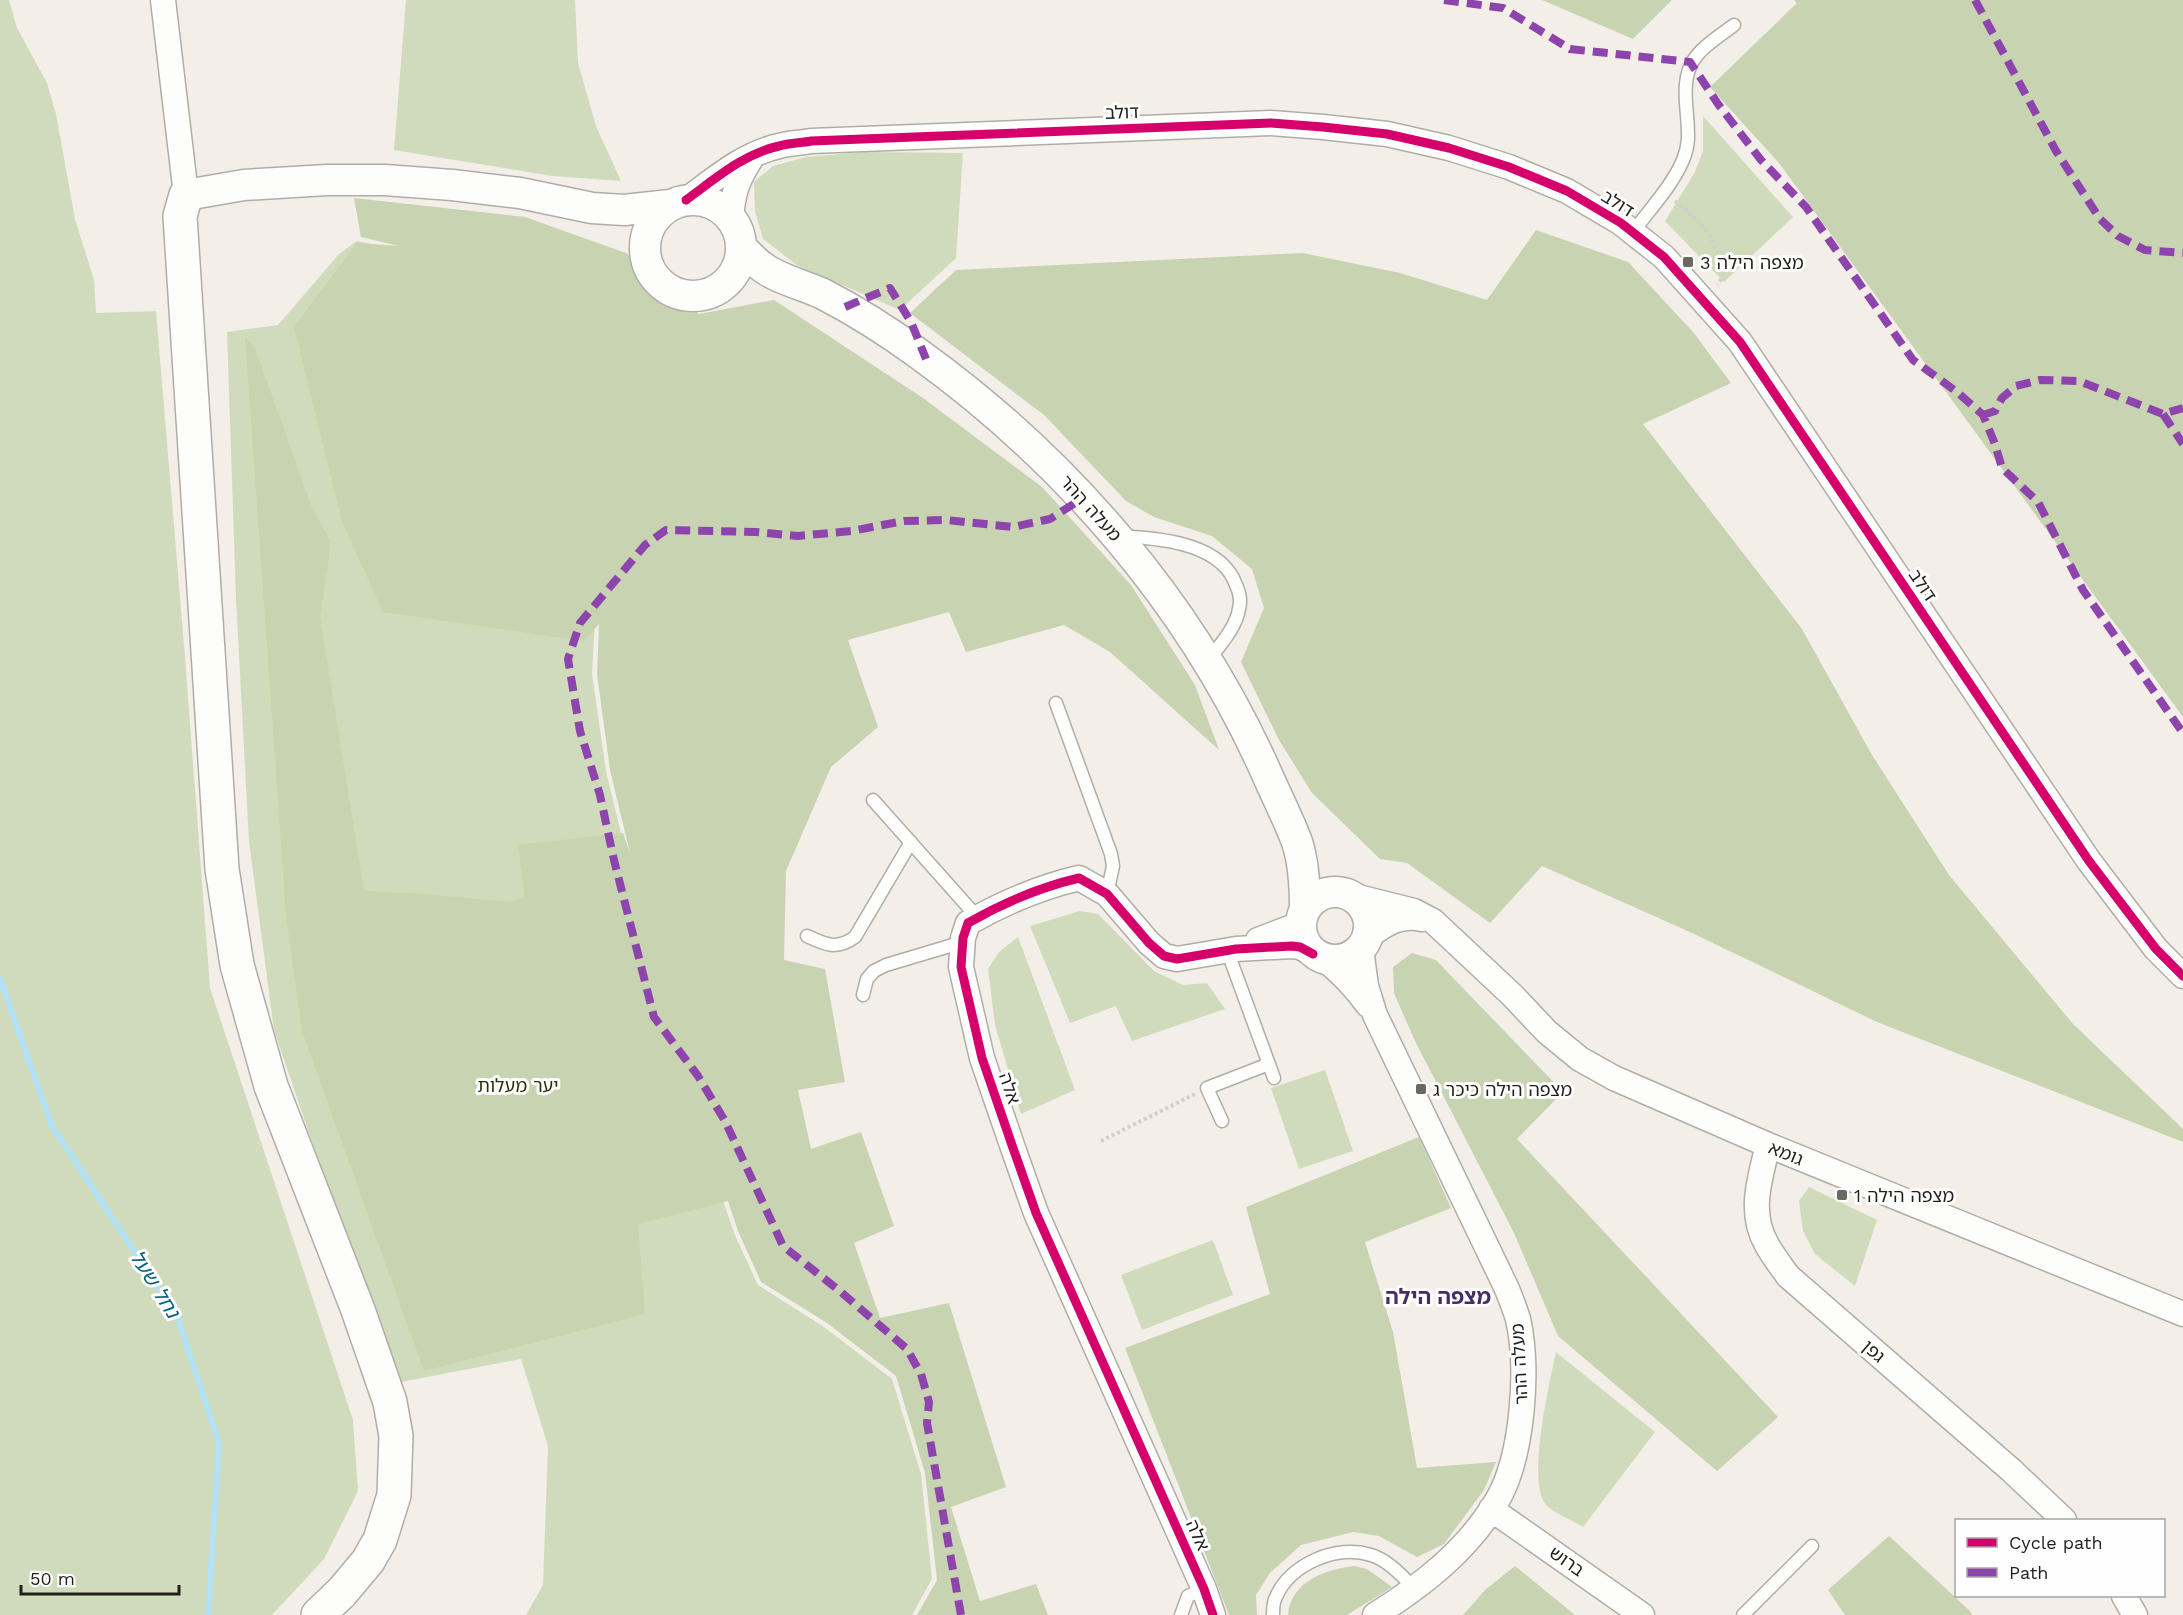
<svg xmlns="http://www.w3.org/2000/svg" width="2183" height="1615" font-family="'Work Sans','Noto Sans Hebrew',sans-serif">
<rect width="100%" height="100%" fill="#f3efe8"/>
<path fill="#d0dbbb" d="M0,0H9L17,28L47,83L56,114L75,219L94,280L96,313L156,311L185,657L210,988L353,1420L358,1491L324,1559L272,1615H0Z
M406,0H575L578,63L596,126L621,181L552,176L394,150Z
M1703,116L1793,217L1724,282L1665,221L1695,172L1703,151Z
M864,152L963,153L956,258L900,310L798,266L763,239L755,211L754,182L773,166L806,157Z
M357,241L503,272L597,585L592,674L606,771L675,1058L734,1233L758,1285L824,1327L892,1379L921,1474L932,1579L912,1615H526L543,1585L548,1446L521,1359L401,1382L310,1136L274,1030L249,842L236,599L227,332L278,325L339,254Z
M1080,911L1098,914L1154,971L1183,985L1207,983L1225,1009L1132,1041L1116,1006L1070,1023L1030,926Z
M1018,937L1075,1090L1021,1114L995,1025L988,969L999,952Z
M1325,1070L1353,1151L1299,1169L1271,1088Z
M1809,1187L1877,1220L1855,1286L1815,1254L1803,1231L1799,1201Z
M1213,1240L1233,1295L1142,1330L1121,1275Z
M1556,1352L1655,1432L1583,1527C1572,1520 1556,1514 1547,1506C1525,1485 1550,1381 1556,1352Z"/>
<path fill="#c8d3b1" d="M1542,0H1672L1633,39Z
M1794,0H2183V717L1779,163L1710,87L1797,3Z
M354,198L525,217L626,253L699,314L774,300L923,398L1042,487L1131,585L1195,685L1219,750L1110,652L1064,625L966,652L949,612L848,640L878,727L831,767L786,871L784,960L825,969L845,1082L798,1090L811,1149L861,1132L894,1226L854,1243L880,1318L949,1303L1006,1487L951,1507L980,1601L1036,1584L1048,1615H917L937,1580L925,1473L896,1376L827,1323L761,1282L738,1231L728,1201L638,1224L645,1314L424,1371L302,1031L286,915L245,336L255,348L312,508L330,540L329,558L320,617L364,891L424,894L508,902L525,898L518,845L623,833L630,853L610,770L597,674L599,624L584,641L383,612L342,522L294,327L357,243L399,246L361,237Z
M1536,230L1628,262L1693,332L1731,383L1643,424L1802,629L1872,755L1949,875L2073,1024L2183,1129V1142L1877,1022L1692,933L1542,866L1490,923L1407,863L1380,859L1312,793L1279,740L1241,662L1264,608L1252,569L1212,536L1154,517L1126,501L1044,415L910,313L956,270L1303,253L1400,273L1487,300Z
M1412,953L1436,960L1563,1092L1517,1139L1778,1417L1717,1471L1558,1336L1514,1233L1415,1041L1394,993L1393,967Z
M1419,1137L1451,1208L1365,1242L1393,1332L1417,1468L1496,1462L1484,1490L1444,1544L1417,1557L1379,1536L1353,1532L1301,1545L1270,1573L1256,1595L1257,1615H1229L1125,1348L1270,1294L1246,1207Z
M1889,1536L1970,1611L1972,1615H1845L1828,1590Z
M1354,1566L1367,1569L1392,1587L1347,1615H1288C1291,1581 1325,1570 1354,1566Z
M1515,1566L1575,1615H1576H1463L1486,1589Z"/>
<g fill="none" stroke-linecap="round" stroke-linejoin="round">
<path stroke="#b2e0f4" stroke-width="6" d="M0,979L52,1126L177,1316L219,1443L208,1615"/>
<g stroke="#b0ada8" stroke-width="15">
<path id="service" d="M1633,232C1650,209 1672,186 1683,160C1690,144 1688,131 1687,115C1681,61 1694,54 1734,25
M1120,536C1156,538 1214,542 1233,578C1238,589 1242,597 1239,609C1236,628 1219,646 1208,661
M1056,703L1111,854L1113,866L1107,894
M873,800L978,918
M807,936C826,945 837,950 855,937L911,842
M1227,950L1274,1078
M863,995L867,979L874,971L886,965L963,942
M1222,1121L1207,1088L1269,1064
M1181,1615L1188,1596L1204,1589
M1273,1615C1273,1609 1273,1602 1276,1597C1290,1564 1337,1544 1371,1555C1388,1560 1403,1576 1414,1589
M1743,1615L1812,1546"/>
</g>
<g stroke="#b0ada8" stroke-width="27">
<path id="minor" d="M163,0L186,195
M686,200C715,179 743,154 779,146C789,143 801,143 811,141L1271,123L1323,127L1387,134L1449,148L1509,167L1567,191L1621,223L1664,257L1740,342L2089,861L2156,949L2183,976
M731,218C733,191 738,179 752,157
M1350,895L1414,911L1433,921L1512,995L1547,1032L1580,1059L1614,1078L1768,1145L2183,1314
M1368,937C1385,924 1400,914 1422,919
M1258,940L1292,927L1301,921
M1361,949L1366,986L1375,1015L1507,1289C1511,1299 1515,1309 1518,1319C1529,1368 1523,1455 1498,1499C1469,1549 1423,1585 1375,1615
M1324,959C1342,973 1355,987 1368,1005
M1768,1145C1760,1178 1748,1213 1767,1245C1773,1256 1781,1266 1788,1276L2011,1470L2064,1520
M1491,1509L1642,1615
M2124,1596L2135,1615
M1213,1615L1204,1589L1036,1213L1013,1148L982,1058L961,967L963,938L968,923C1001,904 1041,887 1079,878L1107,894L1149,943L1164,956L1177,959L1236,949L1292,946L1300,947L1313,954"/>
</g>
<g stroke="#b0ada8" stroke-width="33">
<path id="tertiary" d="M186,195L244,185L327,180H385L452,185L520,193L592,208L624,210L670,205
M645 248a48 48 0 1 1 96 0a48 48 0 1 1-96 0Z
M741,247C748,254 754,261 761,266C777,279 804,285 823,294C856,311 889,332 919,354C1067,461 1191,604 1266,772C1276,795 1288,818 1297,842C1304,863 1305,887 1305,909
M1301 926a34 34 0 1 1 68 0a34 34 0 1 1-68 0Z"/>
</g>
<g stroke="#b0ada8" stroke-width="36">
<path id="secondary" d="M186,195L180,216L222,869L237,965L271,1086L358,1310L390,1402L396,1436L394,1495L380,1540L368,1561L342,1592L318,1615"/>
</g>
<path stroke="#d1d0ce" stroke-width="4" stroke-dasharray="3 3" stroke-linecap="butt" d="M1675,201C1706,226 1713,235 1724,273L1718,285
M1101,1141L1195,1094"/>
<use href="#service" stroke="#fdfdfc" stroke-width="12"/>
<use href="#minor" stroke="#fdfdfc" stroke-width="24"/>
<use href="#tertiary" stroke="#fdfdfc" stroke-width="30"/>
<use href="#secondary" stroke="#fdfdfc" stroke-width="33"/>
<path stroke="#8e44ad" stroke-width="8" stroke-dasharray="15 8" stroke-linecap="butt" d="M1444,0L1503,8L1570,49L1690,62L1718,104L1761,160L1806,207L1913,360L1957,392L1983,415L1995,444L2002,468L2038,502L2083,590L2183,733
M1975,0L2056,151L2100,219L2118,236L2145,250L2183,253
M845,307L890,288L911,322L926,359
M2163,414L2183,444
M1983,415L1995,411L2002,398L2016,386L2040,380L2079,381L2163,414L2183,408
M961,1615L927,1423L929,1402L921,1374L907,1349L841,1292L783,1246L725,1121L698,1076L654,1017L614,860L600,795L580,731L568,659L580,623L645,545L666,530L756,532L798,536L851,531L904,521L946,520L1013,527L1050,519L1083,498"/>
<g stroke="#fefefe" stroke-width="13">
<path id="cycleway" d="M686,200C715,179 743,154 779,146C789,143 801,143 811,141L1271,123L1323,127L1387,134L1449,148L1509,167L1567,191L1621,223L1664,257L1740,342L2089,861L2156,949L2183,976
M1213,1615L1204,1589L1036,1213L1013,1148L982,1058L961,967L963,938L968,923C1001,904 1041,887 1079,878L1107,894L1149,943L1164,956L1177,959L1236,949L1292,946L1300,947L1313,954"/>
</g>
<use href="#cycleway" stroke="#d6006c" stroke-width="9"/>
</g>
<g fill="#6b6862" stroke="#fefefe" stroke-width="2">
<rect x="1682" y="256" width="12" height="12" rx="3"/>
<rect x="1415" y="1083" width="12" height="12" rx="3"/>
<rect x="1836" y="1189" width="12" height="12" rx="3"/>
</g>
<g text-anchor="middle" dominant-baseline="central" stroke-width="6" stroke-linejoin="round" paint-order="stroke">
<g font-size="18" fill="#221f1a" stroke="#fefefe">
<text transform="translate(1122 112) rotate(-2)">דולב</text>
<text transform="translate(1618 203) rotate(32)">דולב</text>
<text transform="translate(1091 508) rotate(48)">מעלה ההר</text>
<text transform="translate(1923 585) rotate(56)">דולב</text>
<text transform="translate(1010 1088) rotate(71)">אלה</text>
<text transform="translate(1786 1153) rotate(22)">גומא</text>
<text transform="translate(1874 1351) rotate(41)">גפן</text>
<text transform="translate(1519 1364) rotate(-93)">מעלה ההר</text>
<text transform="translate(1198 1535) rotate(66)">אלה</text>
<text transform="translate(1567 1561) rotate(35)">ברוש</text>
</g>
<g font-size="18" fill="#221f1a" stroke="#fefefe" text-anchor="start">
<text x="1700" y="262">מצפה הילה 3</text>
<text x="1433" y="1089">מצפה הילה כיכר ג</text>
<text x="1854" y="1195">מצפה הילה 1</text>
</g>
<g font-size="18" fill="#233208" stroke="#fefefe">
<text x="518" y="1085">יער מעלות</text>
</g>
<g font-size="20" font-style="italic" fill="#06617f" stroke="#fefefe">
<text transform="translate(155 1284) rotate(58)">נחל שעל</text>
</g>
<g font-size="21" font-weight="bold" fill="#472d67" stroke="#fefefe">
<text x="1438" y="1296">מצפה הילה</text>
</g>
</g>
<rect x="1955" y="1519" width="210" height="78" fill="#fefefe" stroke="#a6a5a3" stroke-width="1.5"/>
<rect x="1967" y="1538" width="30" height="9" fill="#d6006c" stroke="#a6a5a3" stroke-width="1.5"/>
<text x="2009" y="1549" font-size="18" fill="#221f1a">Cycle path</text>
<rect x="1967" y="1568" width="30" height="9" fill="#8e44ad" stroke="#a6a5a3" stroke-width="1.5"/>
<text x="2009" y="1579" font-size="18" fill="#221f1a">Path</text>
<path d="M21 1585v9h158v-9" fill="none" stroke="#221f1a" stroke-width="3"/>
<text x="30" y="1585" font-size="18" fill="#221f1a" stroke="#fefefe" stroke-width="4.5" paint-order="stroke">50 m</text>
</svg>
